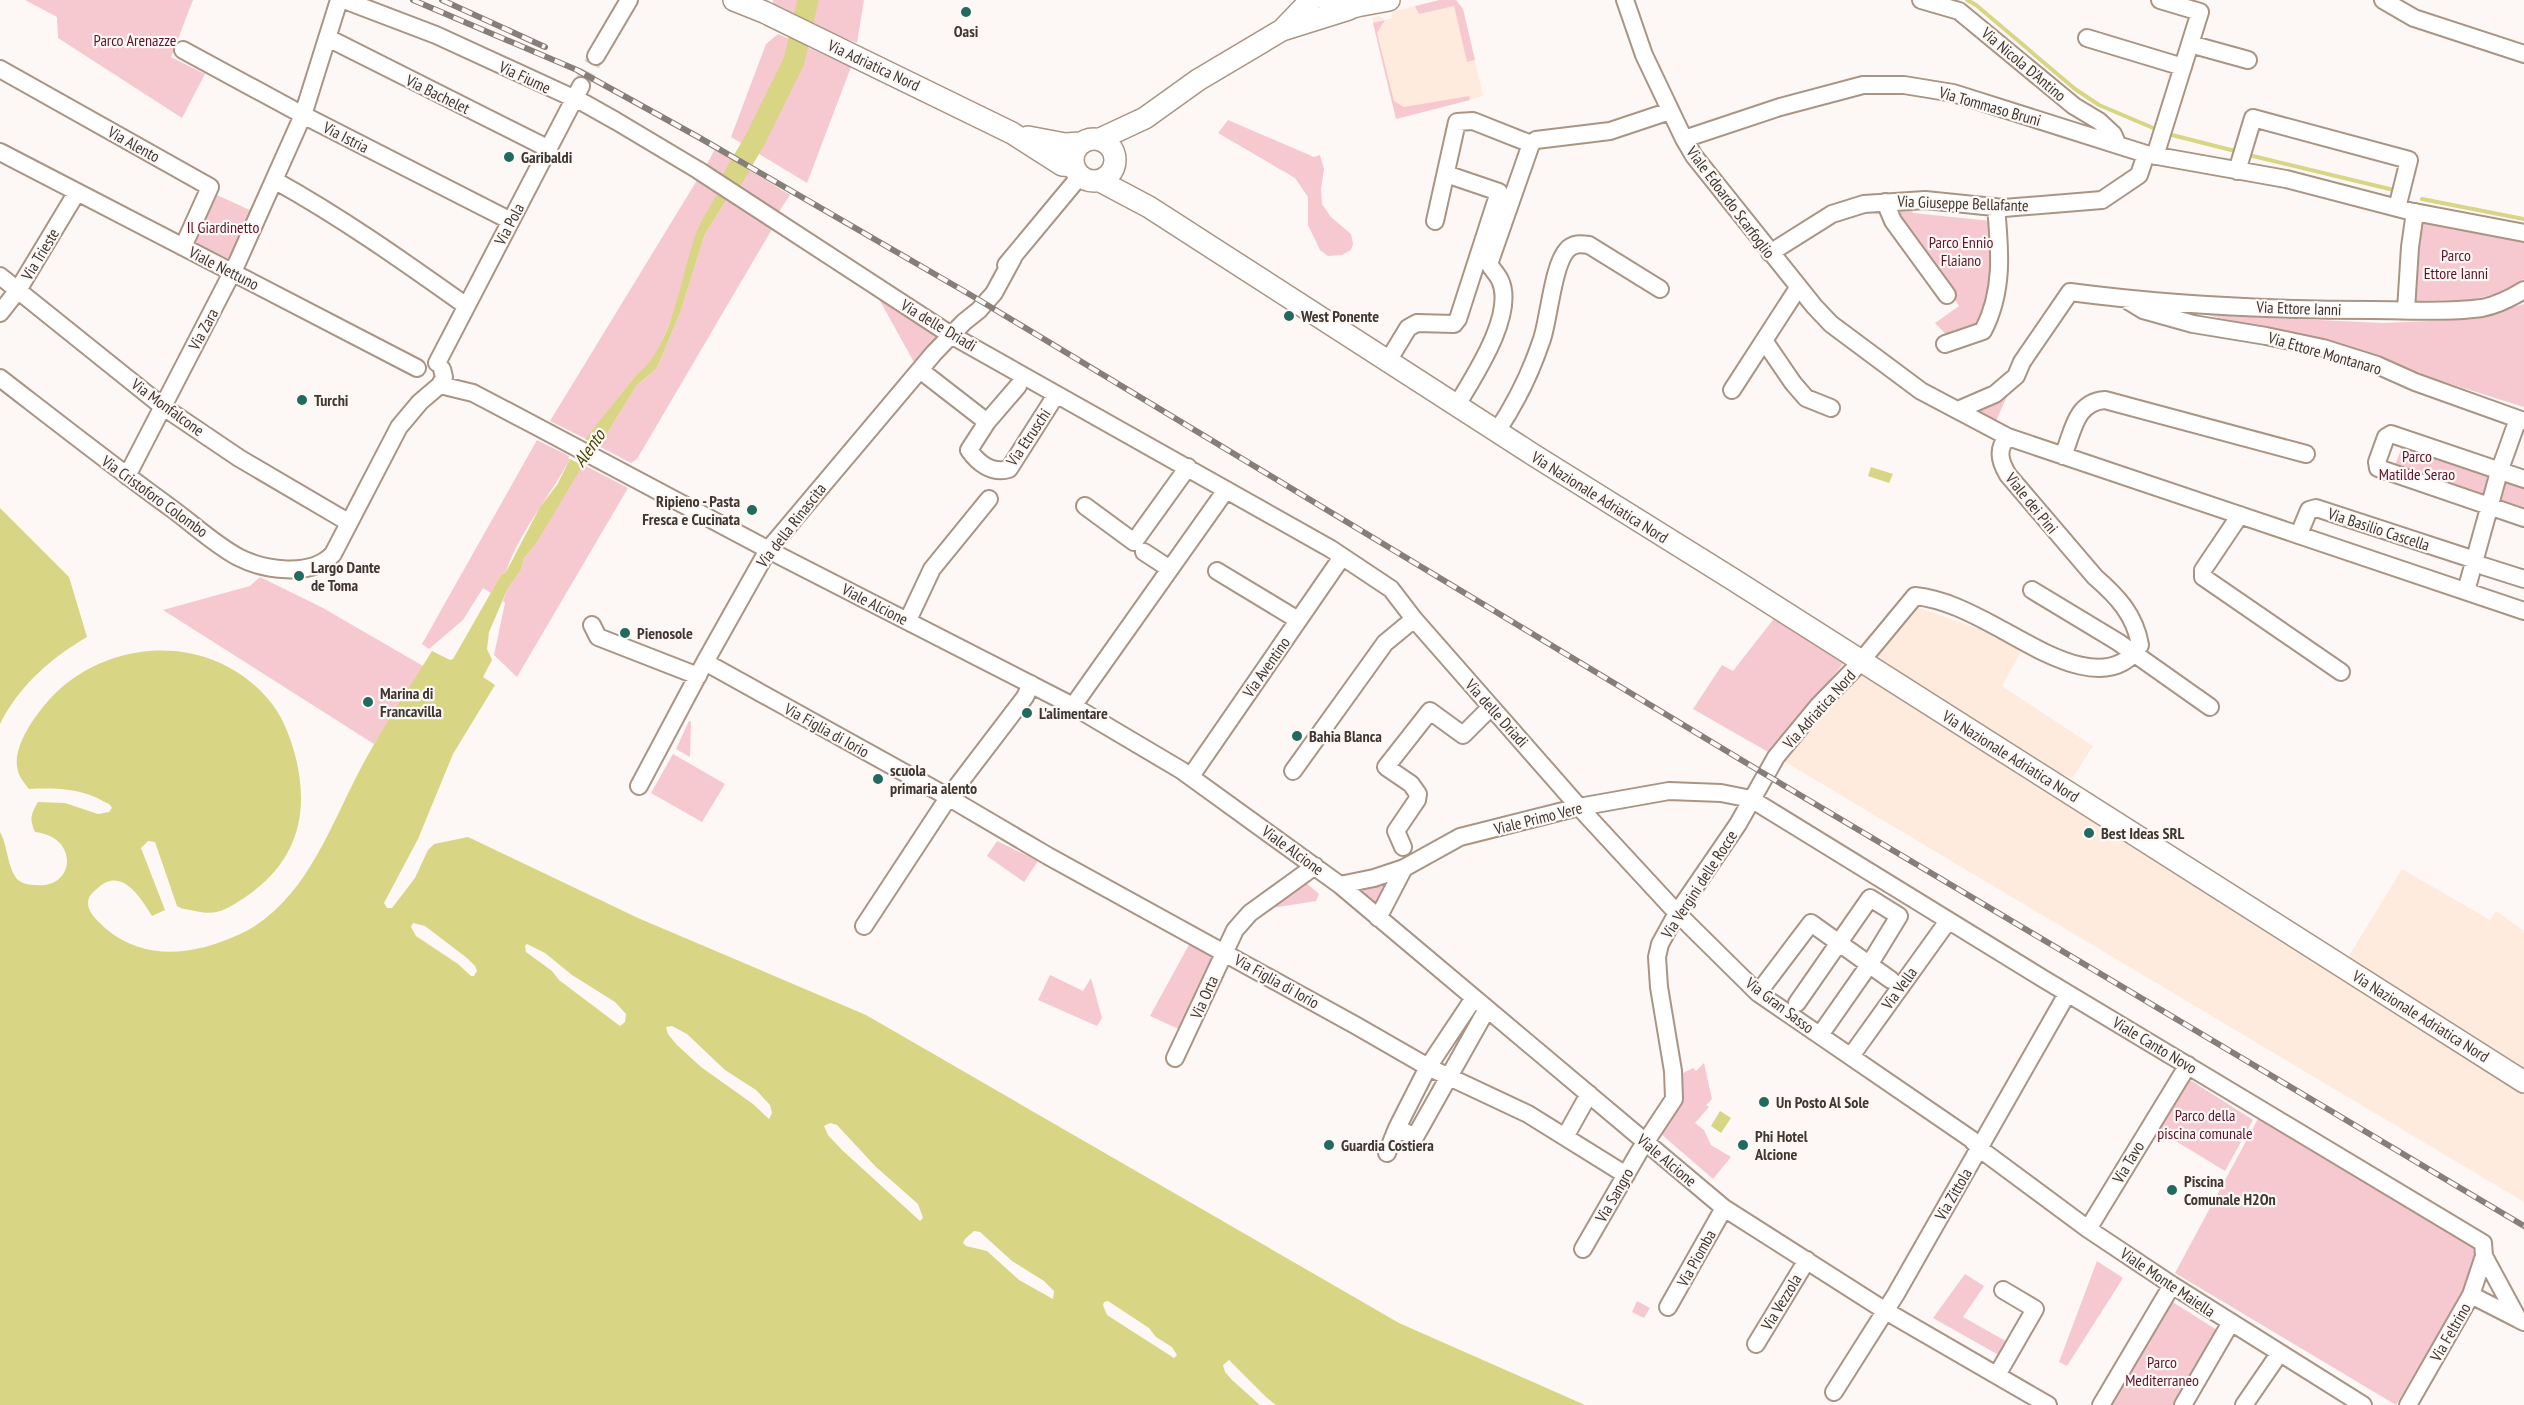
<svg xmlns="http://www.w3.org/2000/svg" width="2524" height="1405" font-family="'PT Sans Narrow',sans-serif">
<rect width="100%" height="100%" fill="#fdf8f5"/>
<path fill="#feebde" d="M1440,0H1456L1463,9L1483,96L1396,119L1372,18L1379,16L1385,20L1392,18V12Z
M1916,607L1985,631L2021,652L2002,686L2093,746L2072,779L2064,774L2062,778L1875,658Z
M1846,660L2339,972L2402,869L2490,920L2496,911L2524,931V1202L1770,753Z"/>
<path fill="#f6c8d0" d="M25,0H193L171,57L205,74L182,118L58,38L57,17Z
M773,0H805L801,20L773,7Z
M812,0H864L857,43L808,23Z
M1440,0H1456L1463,9L1475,60L1467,62L1454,6L1419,14L1415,6Z
M1385,20L1377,33L1394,101L1404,107L1469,96L1470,100L1396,119L1373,23Z
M778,34L851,67L807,183L731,137L766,44Z
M1228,120L1314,157L1320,155L1324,169L1321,189L1322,204L1331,217L1351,234L1353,244L1351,250L1342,255L1328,256L1320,250L1308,225V197L1295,178L1218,133Z
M715,149L790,195L778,213L705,168Z
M699,177L720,190L698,229L675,309L660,346L648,366L636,375L586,439L550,421Z
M217,195L252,211L229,259L194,243Z
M729,196L775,224L637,459L631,463L595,444L606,435L637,385L656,369L660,361L680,313L705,234Z
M1909,202L1913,213L1991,221L1992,278L1980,322L1946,334L1935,323L1959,306L1894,204Z
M2420,221L2524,241V279L2504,292L2470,300L2410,301Z
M879,299L938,336L915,364Z
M2524,304V407L2342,350L2208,315L2383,323L2475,319Z
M2009,392L1995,423L1975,412Z
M537,440L571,457C552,494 518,533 506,572L501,575L491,593L483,588L463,620L429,649L422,644Z
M2404,442L2491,472L2481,505L2391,475Z
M582,464L628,488L517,677L494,655L505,603L503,601L508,588L521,570L524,558L536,544Z
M2506,476L2524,482V515L2497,506Z
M260,577L323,608L423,666L374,744L163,610L250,586Z
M1776,616L1846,660L1770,753L1693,709L1722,665L1733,671Z
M689,721L691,722L690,757L676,749Z
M673,754L725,784L702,822L651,793Z
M997,841L1038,861L1024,882L987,856Z
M1390,880L1381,907L1356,885Z
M1305,882L1319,894L1316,901L1272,908Z
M1191,941L1222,958L1185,1032L1150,1016Z
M1050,975L1083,991L1091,978L1102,1018L1097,1026L1038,1000Z
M1704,1063L1712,1099L1706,1105L1709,1107L1695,1123L1704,1130L1711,1145L1731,1157L1713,1179L1660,1133L1681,1074L1693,1068L1696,1071Z
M2187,1078L2253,1120L2225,1171L2156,1129Z
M2259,1117L2471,1244L2480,1264L2396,1405L2175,1273Z
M2097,1261L2123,1278L2067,1366L2059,1362Z
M1965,1274L1984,1286L1963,1317L2011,1344L2004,1358L1933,1318Z
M2168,1299L2220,1332L2179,1405H2107Z
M1637,1301L1650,1308L1644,1318L1632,1312Z"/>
<path fill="#d8d585" d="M805,0H812L808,23L801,21Z
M736,163L747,170L734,186L726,181Z
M720,190L729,196L705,234L680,313L660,361L656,369L637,385L606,435L595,444L536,544L524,558L521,570L508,588L489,632L487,649L492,660L483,677L495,685L453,754L418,839L384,903L387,908H392L415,878L428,850L434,844L468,837L638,918L866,1015L1399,1323L1585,1405H0V832C8,846 7,868 18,880C23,884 29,885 36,885C75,889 80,837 35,832C29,819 31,814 38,802L65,803L98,814L109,812L112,808C109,802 107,804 101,800C79,788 54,788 29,789C23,781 18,776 17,766C13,739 50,694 71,680C131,636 218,640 268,699C282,715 288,732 294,751C311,812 298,862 244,898C225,910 217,916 195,911C188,909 183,910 177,906L155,842L148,841L141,848L165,910L152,916C141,898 121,866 98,888C93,892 88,896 88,903C88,913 98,921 105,928C145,962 194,955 238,935C309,903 332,818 368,755C388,719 411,685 432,651L450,660L453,659L501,575L506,572L540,507L557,485L571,457L636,375C673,349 681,272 697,231C703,217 712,203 720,190Z
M1871,467L1893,474L1889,483L1868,476Z
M0,508L69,577L87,637C51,658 19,686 0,724Z
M1720,1111L1731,1118L1721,1133L1711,1126Z"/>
<path fill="#fdf8f5" d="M583,438L598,446L584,466L568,458Z
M413,923L425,926L467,958L475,966L477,971L474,976H471L458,964L416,936L411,927Z
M527,944L545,953L572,975L615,1002L626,1014L625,1022L620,1026L559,980L552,971L526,952L525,946Z
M672,1026L687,1034L725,1070L756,1090L770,1105L772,1113L769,1119L753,1104L701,1067L676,1044L668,1034L666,1027Z
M830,1123L837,1125L875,1166L918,1204L923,1218L920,1221L842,1150L828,1135L824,1126Z
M974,1231L980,1232L1012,1261L1044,1281L1054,1291L1053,1299L1019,1280L987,1251L966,1246L963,1243L965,1239Z
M1108,1301L1149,1328L1156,1337L1172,1347L1177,1355L1174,1358L1107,1315L1103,1305L1104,1302Z
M1229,1360L1266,1397L1276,1405H1260L1232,1380L1225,1372L1223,1365Z"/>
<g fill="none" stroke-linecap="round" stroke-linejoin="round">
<path stroke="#d8d585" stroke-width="4" d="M1967,0L1976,5L2075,89L2099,105L2158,130
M2168,134L2239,152
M2253,156L2398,191
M2422,199L2524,219"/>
<path stroke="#d8d585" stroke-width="21" d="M727,188L756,138L794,61L808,0"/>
<path stroke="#d7d1ce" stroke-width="16" stroke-dasharray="16 8" stroke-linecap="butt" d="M581,86L596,56"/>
<g stroke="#aa9484" stroke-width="20">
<path id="minor" d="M344,0L436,35L584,103L616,121L698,170L951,335L1331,549L1391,589L1414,619L1579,807L1677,913L1758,993L1971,1139L1980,1149L2088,1229L2172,1285L2363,1405
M1625,0L1644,55L1684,139L1694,156L1814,306L1831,324L1921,391L2008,437L2524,611
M1921,0L1959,11L2074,106L2099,121L2113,134L2117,143
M2383,0L2414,18L2524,54
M328,38L549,149
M2087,38L2183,67
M2190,44L2248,60
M183,50L303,115L511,221
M596,56L629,0
M0,69L210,187L183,247
M1684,139L1780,107L1863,85H1904L1953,93L2146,154L2286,179L2409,211L2524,233
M0,152L417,368
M2155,156L2200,12L2160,0
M2237,171L2253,118L2409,160L2397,208
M274,180C341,217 403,261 465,305
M1885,202L1893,221L1947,295
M1435,221L1457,122L1473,121L1531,144L1536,140L1610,131L1670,111
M1770,253L1832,214L1864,204L1925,200L2004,208L2102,200L2139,175L2146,154
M1006,265L1080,176
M0,276L162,406L239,458L348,522
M2125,299L2143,310L2193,324L2266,336L2323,348L2377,365L2415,382L2524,421
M2406,310L2410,247L2415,212
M0,313L18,290L77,192
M1765,342L1793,383L1806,398L1831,408
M1945,344L1983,331C2004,291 2000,250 1996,207
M1388,361L1408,328L1417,323L1454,324L1458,319L1499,192L1446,174
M437,363L581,86
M920,370L987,422
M0,378C57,422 113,466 171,508C193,524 214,544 238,557C263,570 311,578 333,554L399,427L420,402L440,385L444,377L442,369
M440,385L473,393L532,424L782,557L1073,706L1181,770L1340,885L1724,1208L1884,1310L2048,1405
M1018,386L987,422L969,450C978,463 992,474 1009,469L1056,395
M1732,390L1798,288
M1457,405C1474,376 1516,314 1500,280C1497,274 1492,269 1489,264L1531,144
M1958,410L1995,394L2016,376L2022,362L2070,292C2169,305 2272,310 2372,310C2408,310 2446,313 2482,308C2497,305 2511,298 2524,290
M1497,431C1516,403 1531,372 1542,339C1549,318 1553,265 1567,250C1573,243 1581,244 1589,245L1660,289
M2063,456C2073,432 2075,402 2105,400L2306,454
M127,476L237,263L274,180L303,115L339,0
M2524,479L2391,434L2386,437L2377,462L2378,468L2524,518
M1085,506L1134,542L1188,467
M2240,515L2203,570V577L2341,672
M2299,534L2309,510L2316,508L2475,560
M1144,552L1170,569
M2483,566L2524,579
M1217,571L1298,620
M2032,590L2118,642L2210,707
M2466,591L2499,472L2518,419
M908,620L932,569L989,499
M592,625L598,637L698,676
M705,662L941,793L1048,856L1355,1025L1428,1067L1528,1114L1626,1175
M1073,706L1226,490
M1293,771L1385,643L1414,619
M1191,776L1342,557
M639,786L705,662L768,550L934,353L964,322L979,310L994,293L1013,258
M1403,847L1396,831L1417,800L1418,794L1411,784L1386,767L1430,711L1463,735L1491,707
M1340,885L1374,878L1404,868L1460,837L1579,807L1669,791L1721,793L1751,799L2042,978L2483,1243L2484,1256L2518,1319L2524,1322
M1378,918L1404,868
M864,926L948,798L1025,697L1031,684
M1758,993L1811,923L1891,980
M1474,998L1428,1067L1397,1128L1415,1137L1487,1009
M1797,1003L1870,898L1899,916L1869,965L1820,1035
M1851,1056L1948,921
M1175,1058L1235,930L1250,913L1315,866
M1565,1137L1589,1094
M1387,1153L1397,1128
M2088,1229L2188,1065
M1583,1249L1639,1152L1674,1099L1673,1071L1659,987L1657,957L1660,944L1677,913L1738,824L1776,757L1818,706L1857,666L1915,596C1944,599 1971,613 1997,627C2035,647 2108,697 2140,645C2135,615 2117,596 2095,577L2008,475C2000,462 1996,449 2008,437
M2471,1295L2518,1319
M1668,1307L1724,1208
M1756,1344L1807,1260
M1997,1375L2035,1309L2003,1290
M1834,1392L1896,1294L2067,994
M2101,1405L2172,1285
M2183,1405L2230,1324
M2244,1405L2279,1354
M2408,1405L2471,1295L2484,1256"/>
</g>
<g stroke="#aa9484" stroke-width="24">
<path id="major" d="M734,0L764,12L1012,133L1062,165L1074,166
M1327,0C1340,11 1355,10 1368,0
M1362,5L1389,0
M1284,28L1311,0
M1028,137L1065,144L1082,143
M1073 160a21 21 0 1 1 42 0a21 21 0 1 1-42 0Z
M1100,139L1145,118L1198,80L1282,30L1349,9
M1100,181L1149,207L1532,454L1734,580L2524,1082"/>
</g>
<use href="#minor" stroke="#fff" stroke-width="16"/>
<use href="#major" stroke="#fff" stroke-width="21"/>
<g stroke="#867e79" stroke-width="6">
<path id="rail" d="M413,0L577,70L700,138L969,294L1758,770L2524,1226
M442,0L545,47"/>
</g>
<use href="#rail" stroke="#fdf8f5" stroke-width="4" stroke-dasharray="11" stroke-linecap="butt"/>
</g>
<g fill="#226a5f" stroke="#fdf8f5" stroke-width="2">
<circle cx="966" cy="12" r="6"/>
<circle cx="509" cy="157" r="6"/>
<circle cx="1289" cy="316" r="6"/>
<circle cx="302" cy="400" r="6"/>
<circle cx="752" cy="510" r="6"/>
<circle cx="299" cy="576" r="6"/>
<circle cx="625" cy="633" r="6"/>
<circle cx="368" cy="702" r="6"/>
<circle cx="1027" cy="713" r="6"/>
<circle cx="1297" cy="736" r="6"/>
<circle cx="878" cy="779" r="6"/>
<circle cx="2089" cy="833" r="6"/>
<circle cx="1764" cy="1102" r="6"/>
<circle cx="1329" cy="1145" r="6"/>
<circle cx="1743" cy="1145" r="6"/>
<circle cx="2172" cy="1190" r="6"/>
</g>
<g text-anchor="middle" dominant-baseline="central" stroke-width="4.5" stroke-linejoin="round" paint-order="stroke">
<g font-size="16" font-weight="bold" fill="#403630" stroke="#fdf8f5" text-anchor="start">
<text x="966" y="31" text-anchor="middle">Oasi</text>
<text x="521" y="157">Garibaldi</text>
<text x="1301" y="316">West Ponente</text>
<text x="314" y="400">Turchi</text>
<text x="740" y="501" text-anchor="end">Ripieno - Pasta<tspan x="740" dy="18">Fresca e Cucinata</tspan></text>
<text x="311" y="567">Largo Dante<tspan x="311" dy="18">de Toma</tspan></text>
<text x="637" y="633">Pienosole</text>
<text x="380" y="693">Marina di<tspan x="380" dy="18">Francavilla</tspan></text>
<text x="1039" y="713">L'alimentare</text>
<text x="1309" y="736">Bahia Blanca</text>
<text x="890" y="770">scuola<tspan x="890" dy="18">primaria alento</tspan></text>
<text x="2101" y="833">Best Ideas SRL</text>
<text x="1776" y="1102">Un Posto Al Sole</text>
<text x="1755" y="1136">Phi Hotel<tspan x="1755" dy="18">Alcione</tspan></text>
<text x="1341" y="1145">Guardia Costiera</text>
<text x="2184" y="1181">Piscina<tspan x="2184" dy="18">Comunale H2On</tspan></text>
</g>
<g font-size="16" fill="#5c132a" stroke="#fdf8f5">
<text x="135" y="40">Parco Arenazze</text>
<text x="223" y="227">Il Giardinetto</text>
<text x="1961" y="242">Parco Ennio<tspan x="1961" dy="18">Flaiano</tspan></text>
<text x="2456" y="255">Parco<tspan x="2456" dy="18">Ettore Ianni</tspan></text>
<text x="2417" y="456">Parco<tspan x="2417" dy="18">Matilde Serao</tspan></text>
<text x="2205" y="1115">Parco della<tspan x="2205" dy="18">piscina comunale</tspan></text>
<text x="2162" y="1362">Parco<tspan x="2162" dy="18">Mediterraneo</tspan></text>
</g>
<g font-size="16" fill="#403630" stroke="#fdf8f5">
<text transform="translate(2024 64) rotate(40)">Via Nicola D'Antino</text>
<text transform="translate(874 65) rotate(25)">Via Adriatica Nord</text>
<text transform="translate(525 77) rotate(25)">Via Fiume</text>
<text transform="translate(438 94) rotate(26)">Via Bachelet</text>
<text transform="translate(1990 106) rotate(16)">Via Tommaso Bruni</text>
<text transform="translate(346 137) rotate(27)">Via Istria</text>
<text transform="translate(134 144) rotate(29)">Via Alento</text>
<text transform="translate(1731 202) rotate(53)">Viale Edoardo Scarfoglio</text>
<text transform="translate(1963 203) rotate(2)">Via Giuseppe Bellafante</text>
<text transform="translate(509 224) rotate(-62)">Via Pola</text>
<text transform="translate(40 254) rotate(-59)">Via Trieste</text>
<text transform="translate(224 268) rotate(27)">Viale Nettuno</text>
<text transform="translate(2299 308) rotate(2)">Via Ettore Ianni</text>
<text transform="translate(939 325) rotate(31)">Via delle Driadi</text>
<text transform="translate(203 329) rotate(-62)">Via Zara</text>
<text transform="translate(2325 353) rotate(16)">Via Ettore Montanaro</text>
<text transform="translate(168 407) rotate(36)">Via Monfalcone</text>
<text transform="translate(1028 437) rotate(-56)">Via Etruschi</text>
<text transform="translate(155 496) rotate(36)">Via Cristoforo Colombo</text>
<text transform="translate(1600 497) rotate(32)">Via Nazionale Adriatica Nord</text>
<text transform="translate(2032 503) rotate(51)">Viale dei Pini</text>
<text transform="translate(791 525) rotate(-52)">Via della Rinascita</text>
<text transform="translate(2379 529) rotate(18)">Via Basilio Cascella</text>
<text transform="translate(875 604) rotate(27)">Viale Alcione</text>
<text transform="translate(1266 667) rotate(-55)">Via Aventino</text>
<text transform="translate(1819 709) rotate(-48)">Via Adriatica Nord</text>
<text transform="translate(1497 713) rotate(48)">Via delle Driadi</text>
<text transform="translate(827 730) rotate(29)">Via Figlia di Iorio</text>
<text transform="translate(2011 756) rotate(32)">Via Nazionale Adriatica Nord</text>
<text transform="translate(1538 818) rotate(-14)">Viale Primo Vere</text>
<text transform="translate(1293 850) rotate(36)">Viale Alcione</text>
<text transform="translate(1699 884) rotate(-57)">Via Vergini delle Rocce</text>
<text transform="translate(1277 981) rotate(29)">Via Figlia di Iorio</text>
<text transform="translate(1899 988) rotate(-54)">Via Vella</text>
<text transform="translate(1204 997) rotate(-66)">Via Orta</text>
<text transform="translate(1780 1005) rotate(37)">Via Gran Sasso</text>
<text transform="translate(2421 1016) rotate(32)">Via Nazionale Adriatica Nord</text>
<text transform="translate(2155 1045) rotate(31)">Viale Canto Novo</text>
<text transform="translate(1667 1160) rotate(40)">Viale Alcione</text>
<text transform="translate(2128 1162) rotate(-59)">Via Tavo</text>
<text transform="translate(1953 1194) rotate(-60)">Via Zittola</text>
<text transform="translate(1614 1195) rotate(-60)">Via Sangro</text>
<text transform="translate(1696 1258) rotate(-61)">Via Piomba</text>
<text transform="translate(2168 1282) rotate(34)">Viale Monte Maiella</text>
<text transform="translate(1781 1302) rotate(-59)">Via Vezzola</text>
<text transform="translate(2450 1332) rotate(-60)">Via Feltrino</text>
</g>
<g font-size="18" font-style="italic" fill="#474402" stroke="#fdf8f5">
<text transform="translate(589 448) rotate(-55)">Alento</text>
</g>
</g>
</svg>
